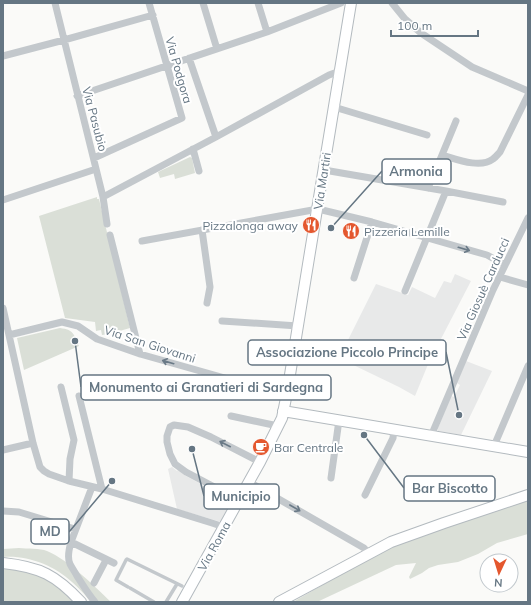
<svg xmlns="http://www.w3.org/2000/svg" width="531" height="605" font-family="Mulish,sans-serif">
<rect width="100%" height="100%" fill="#fafaf8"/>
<path fill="#e8e9e9" d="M455,274L471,281L429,362L415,396L399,387L345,361L342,352L376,284L408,295L412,287L435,298L444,281L451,283Z
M466,361L492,371L461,435L438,431V428L451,396L454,397L460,385L457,383Z
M172,467L177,471L178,470L186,476L233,501L221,522L177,509L168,469Z"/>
<path fill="#dadfd7" d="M190,157L192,158L195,173L175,179L174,174L160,178L158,172Z
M97,197V199H99L130,328L109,334L102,335L101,330L96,331L95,322L65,318L39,216Z
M60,328C74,330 73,333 79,346L24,370L17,338Z
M528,500V534L497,543L478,554L458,562L438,565L429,568L422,573L410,579L409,577L416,563L396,565L317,602H293L371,557L406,539Z
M19,548C27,549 40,548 47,551C70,561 93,585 111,602H92C85,595 79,588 72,582C54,565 27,555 3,557V549Z
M9,567L49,578L77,602H3V568Z"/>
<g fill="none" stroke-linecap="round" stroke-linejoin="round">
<g stroke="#b3babf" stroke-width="12">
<path id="secondary" d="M283,411L528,452
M3,563C40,567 56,575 81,602
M182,602L260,462L282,418L287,393L310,252L351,3
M279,602L391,542L444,523L528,495"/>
</g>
<path stroke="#c3c8cc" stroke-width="3.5" d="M128,587L116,580L126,560L127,559L182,586
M130,588L154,602
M166,602L177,584"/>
<path stroke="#c3c8cc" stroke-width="7" d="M55,3L103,197L216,137L329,75L340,71
M203,3L217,49
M258,3L267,32
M392,3L405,19L421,33L472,67L528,91
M3,56L64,40L153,15
M189,58L216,137
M77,96L267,32L341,3
M334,107L427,135
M193,149L199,171
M442,155L456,121
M94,158L182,118L149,3
M324,170L446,191L503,202
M428,188L442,155C456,159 480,169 493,159C496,157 498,154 500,152L528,95
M103,197L107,224
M3,200L96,169
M202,230L210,287L207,303
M110,235L140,354
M142,241L318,209L372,222L487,255L505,265
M500,277L528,285
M354,278L372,222
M405,291L446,191
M3,308L33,443L40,467L44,471L49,474L69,481L102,489L212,523L224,527
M222,321L298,326
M9,335L62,322L78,326L97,339L140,354L246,384L287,393
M61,387L74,440L70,459L69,481
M79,396L102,489
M231,416L278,426
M431,436L493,290L528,218
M494,446L528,366
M3,450L33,443
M331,478L339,420
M249,482L364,548L368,553
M92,487L71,542C69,549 67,558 70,564C72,568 75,572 77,576C83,585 88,594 95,602
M365,495L393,438L394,429
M239,500L186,472L175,464L170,454L167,442V436L170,427L174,425L188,427L211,437L260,462
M3,511L19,512L75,529
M71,542L114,563
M94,583L106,560"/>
<use href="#secondary" stroke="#fff" stroke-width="10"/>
</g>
<defs><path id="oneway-shaft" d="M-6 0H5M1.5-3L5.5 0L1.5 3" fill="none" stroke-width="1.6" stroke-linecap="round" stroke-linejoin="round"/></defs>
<g stroke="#6a7a87">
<use href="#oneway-shaft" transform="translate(464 249) rotate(16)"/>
<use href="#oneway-shaft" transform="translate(168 362) rotate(-164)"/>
<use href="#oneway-shaft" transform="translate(225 444) rotate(-153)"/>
<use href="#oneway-shaft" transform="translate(295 508) rotate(30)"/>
</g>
<defs>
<g id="restaurant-disc" transform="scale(0.9)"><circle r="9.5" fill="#e4572e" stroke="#fff"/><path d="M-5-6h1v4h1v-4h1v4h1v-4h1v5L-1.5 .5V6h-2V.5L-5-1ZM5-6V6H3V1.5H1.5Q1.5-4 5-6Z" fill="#fff"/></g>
<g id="cafe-disc" transform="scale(0.9)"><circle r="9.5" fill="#e4572e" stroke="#fff"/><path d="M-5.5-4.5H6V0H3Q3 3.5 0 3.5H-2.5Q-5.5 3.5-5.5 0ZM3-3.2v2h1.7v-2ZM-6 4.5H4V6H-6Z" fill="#fff"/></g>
</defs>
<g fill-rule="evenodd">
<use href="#restaurant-disc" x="311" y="225"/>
<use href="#restaurant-disc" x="351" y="231"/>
<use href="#cafe-disc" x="261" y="447"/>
</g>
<g text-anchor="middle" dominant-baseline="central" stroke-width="4" stroke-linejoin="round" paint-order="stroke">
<g font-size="12" fill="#657683" stroke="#fff">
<text transform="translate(179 70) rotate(74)">Via Podgora</text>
<text transform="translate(95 119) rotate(75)">Via Pasubio</text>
<text transform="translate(322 181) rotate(-81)">Via Martiri</text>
<text transform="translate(483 289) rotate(-66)">Via Giosuè Carducci</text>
<text transform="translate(150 344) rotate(18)">Via San Giovanni</text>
<text transform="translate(214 546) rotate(-61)">Via Roma</text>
</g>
<g font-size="12" fill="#657683" stroke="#fff" text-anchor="start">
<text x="298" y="225" text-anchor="end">Pizzalonga away</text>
<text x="364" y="231">Pizzeria Lemille</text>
<text x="274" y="447">Bar Centrale</text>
</g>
</g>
<path fill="none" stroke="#657683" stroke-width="1.5" d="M331 228L382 171M459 415L446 352M75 341L81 387M364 435L404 488M192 449L204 496M112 481L69 532"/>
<g fill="#657683" stroke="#fff" stroke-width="1.5">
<circle cx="331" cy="228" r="4"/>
<circle cx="459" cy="415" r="4"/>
<circle cx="75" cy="341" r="4"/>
<circle cx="364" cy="435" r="4"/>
<circle cx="192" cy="449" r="4"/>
<circle cx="112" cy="481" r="4"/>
</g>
<g fill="#fff" stroke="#657683" stroke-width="1.5">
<rect x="382" y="159" width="69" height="25" rx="4"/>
<rect x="248" y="340" width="198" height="25" rx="4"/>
<rect x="81" y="375" width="250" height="25" rx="4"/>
<rect x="404" y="476" width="91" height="25" rx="4"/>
<rect x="204" y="484" width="75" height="25" rx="4"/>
<rect x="31" y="519" width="38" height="25" rx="4"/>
</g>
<g font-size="13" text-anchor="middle" font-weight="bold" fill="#657683">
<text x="416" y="176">Armonia</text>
<text x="347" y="357">Associazione Piccolo Principe</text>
<text x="206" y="392">Monumento ai Granatieri di Sardegna</text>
<text x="450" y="493">Bar Biscotto</text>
<text x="241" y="501">Municipio</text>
<text x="50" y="536">MD</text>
</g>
<rect width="531" height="605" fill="none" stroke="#657683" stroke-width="8"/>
<g transform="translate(499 573) rotate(184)"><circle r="19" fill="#ffffff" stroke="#c1c8cd"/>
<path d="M0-3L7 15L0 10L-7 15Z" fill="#e4572e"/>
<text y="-6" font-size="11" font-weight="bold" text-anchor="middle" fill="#657683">N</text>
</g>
<path d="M391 30v6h87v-6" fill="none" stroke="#657683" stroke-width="2"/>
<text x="397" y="30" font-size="12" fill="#657683" stroke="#ffffff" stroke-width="3" paint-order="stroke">100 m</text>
</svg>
